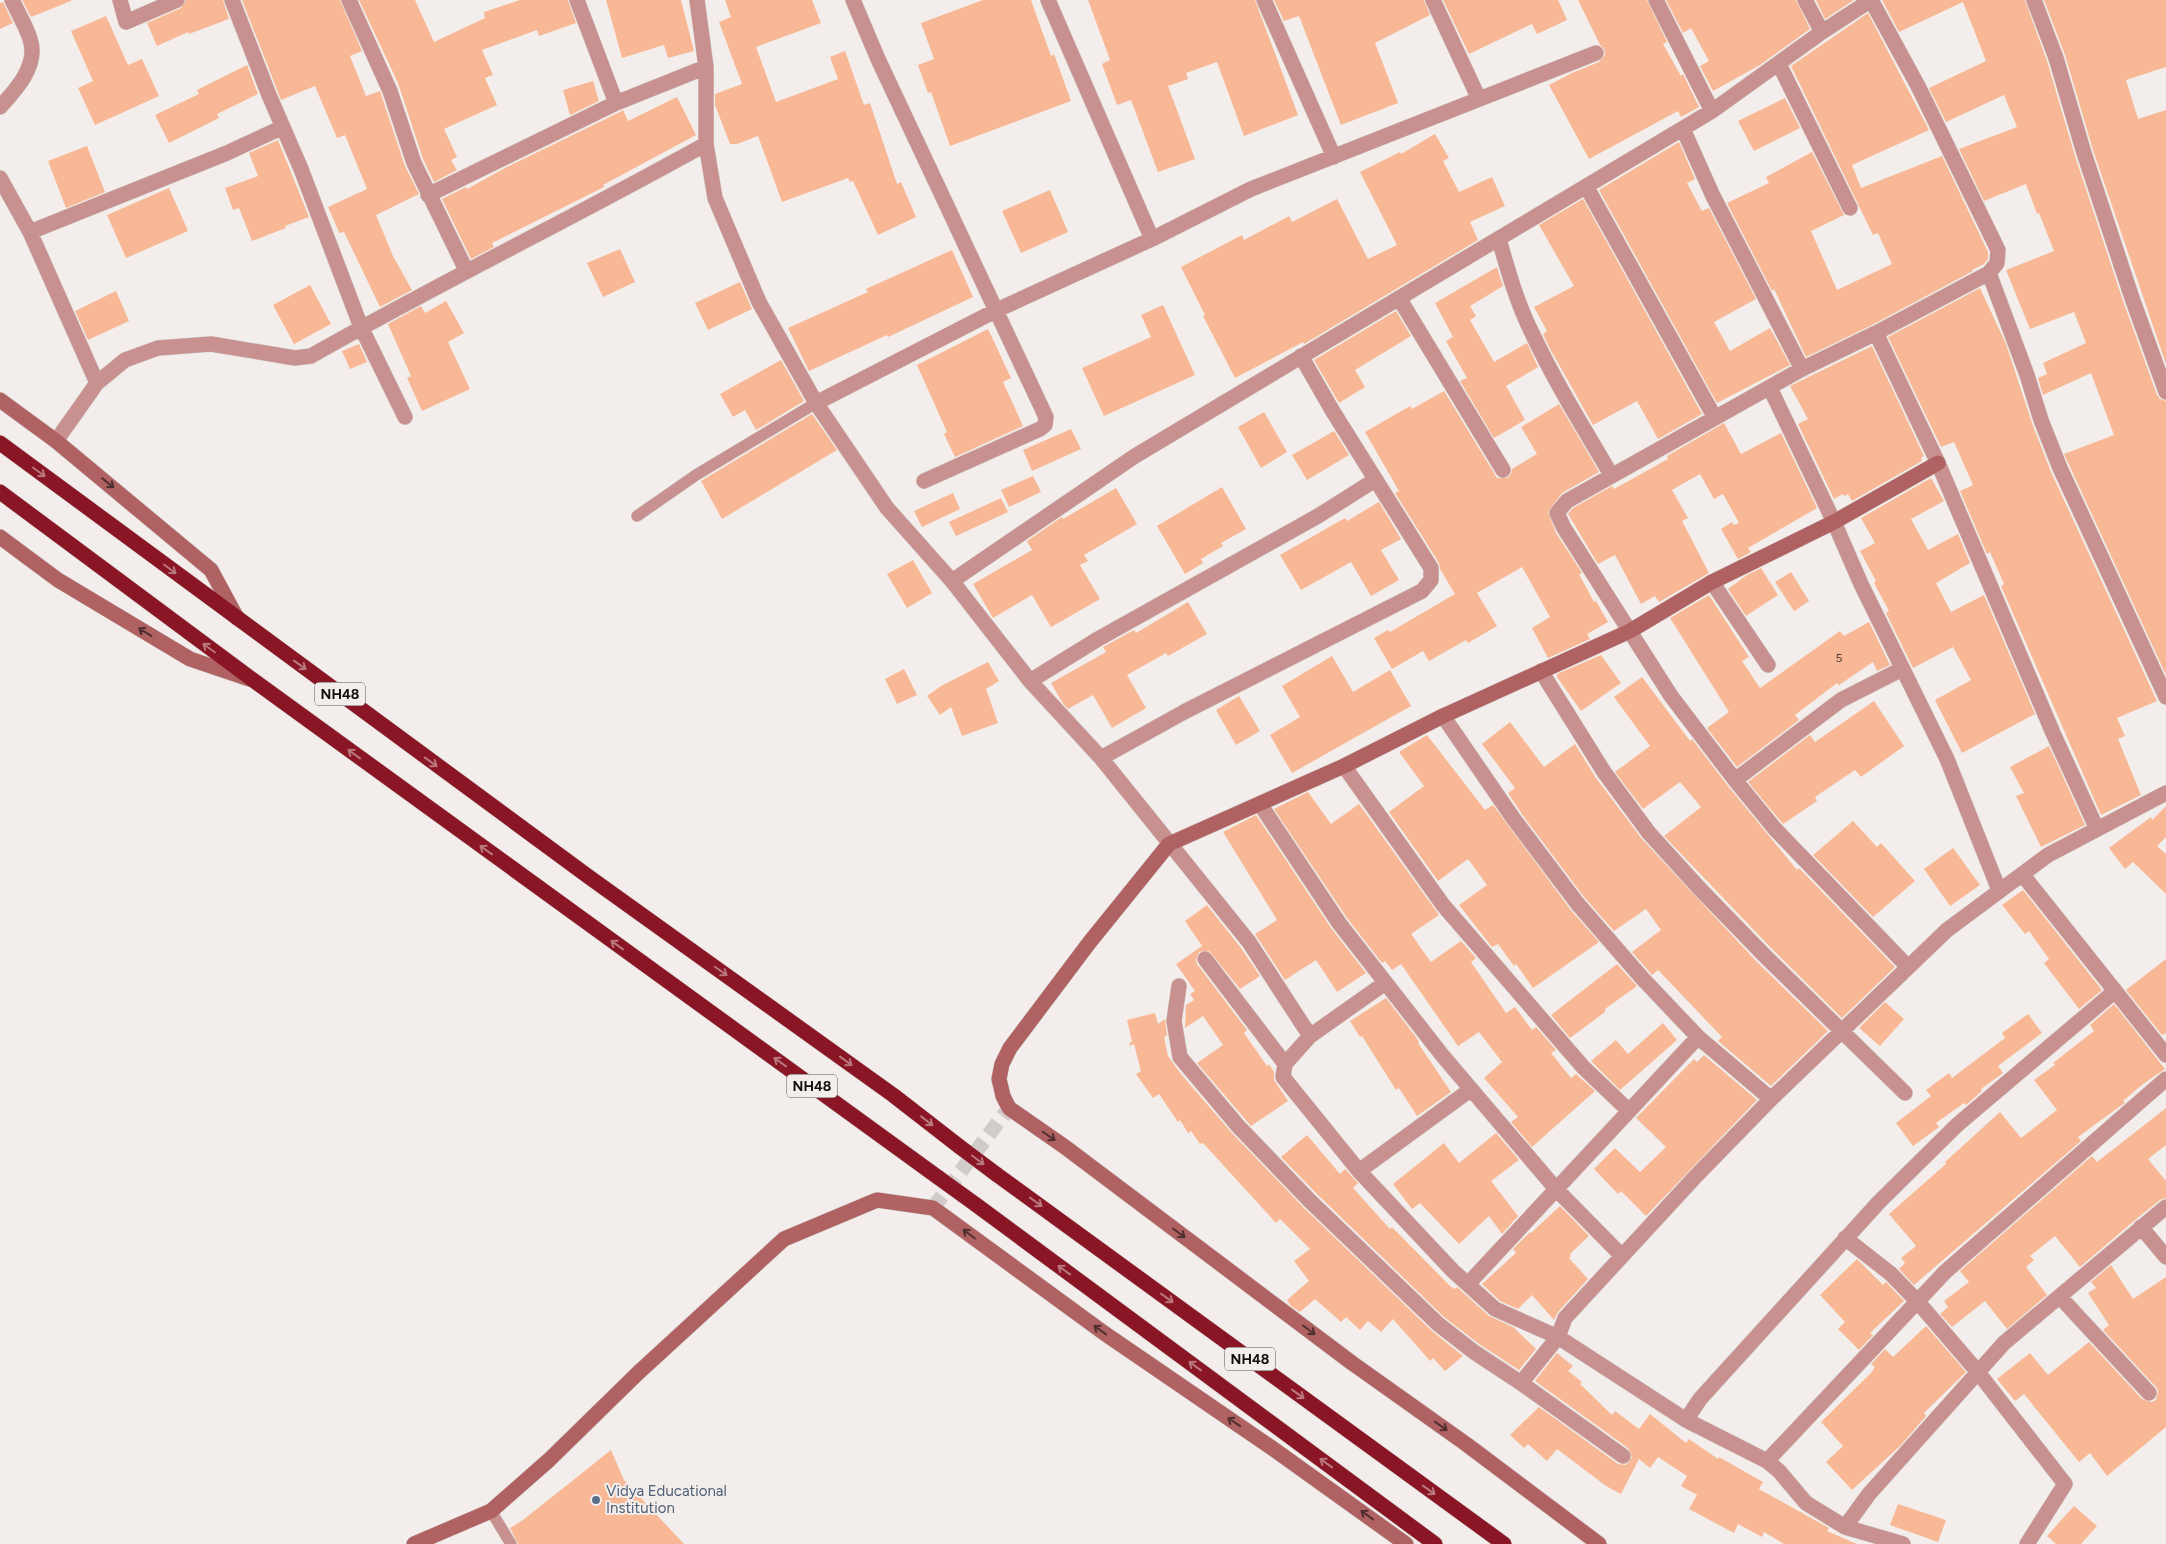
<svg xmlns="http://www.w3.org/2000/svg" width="2166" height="1544" font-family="Figtree,sans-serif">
<rect width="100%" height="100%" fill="#f3eeeb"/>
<path fill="#f9b895" d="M22,0H71V1L31,17Z
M186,0H223L229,19L189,34L188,32L157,46L147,23L181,8Z
M242,0H340L362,51L350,56L366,96L380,91L405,166L419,194L376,215L393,256L412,290L380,307L344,232L340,233L339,232L328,207L367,189L345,135L337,138L315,86L281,100Z
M359,0H415L434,42L485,18L484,12L520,0H568L576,23L539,36L537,30L482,50L493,75L485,78L497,105L444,129L457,157L451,160L457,170L434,182L423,159L398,83Z
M606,0H681L694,51L668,58L664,45L622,58Z
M725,0H812L821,23L756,47L776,102L838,79L830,57L845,51L864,105L870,103L897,184L901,182L916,217L878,235L853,181L850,182L848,178L782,202L758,136L737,144H730L715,105V94L742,84L719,22L731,17Z
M983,0H1031L1051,56L1054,54L1071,101L950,146L931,92L928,93L918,65L934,59L921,23Z
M1088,0H1255L1298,115L1244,136L1217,62L1186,73L1188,79L1168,86L1195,159L1158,172L1131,100L1117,105L1102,64L1110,60Z
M1274,0H1424L1430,15L1375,43L1398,103L1341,125L1299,16L1284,21Z
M1443,0H1558L1567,20L1537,34L1532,24L1469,54Z
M1578,0H1647L1667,42L1663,44L1681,76L1683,74L1699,107L1681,117L1678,111L1589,159L1549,85L1572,73L1599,62L1605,55L1604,49L1600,45Z
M1666,0H1796L1810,29L1760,65L1713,91L1700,66L1709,61L1691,28L1683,33Z
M1816,0H1854L1825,19Z
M1882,0H2025L2047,61L2075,156L2123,301L2157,395L2160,399L2166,401V675L2064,454L2114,435L2091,373L2043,395L2038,378L2047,374L2043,363L2086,343L2074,312L2030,329L2006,270L2054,251L2039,213L2037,214L2026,184L1984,201L1959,149L2017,127L2004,95L1946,122L1929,88L1986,61L1963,2L1899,32Z
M2044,0H2166V67L2126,80L2138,119L2166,110V364L2093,150L2065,55Z
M3,2L13,23L0,29V3Z
M1868,13L1929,130L1852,165L1861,188L1942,156L1988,252V259L1984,264L1972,270L1973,271L1872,325L1806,357L1774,289L1772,291L1727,203L1769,183L1766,177L1812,152L1844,215L1811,231L1837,290L1892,264L1878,233L1873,235L1791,66Z
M106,16L128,65L142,59L159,96L95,125L78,88L93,81L71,31Z
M247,65L258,94L217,114L219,118L169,143L155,115L199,94L197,90Z
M593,81L599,101L570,115L563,90Z
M677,97L696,135L603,185L604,187L492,243L494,247L471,259L442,199L466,187L467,189L505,168L620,112L623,110L628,121Z
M1785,98L1800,128L1754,151L1738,121Z
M1435,134L1449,158L1443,161L1459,192L1492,177L1505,206L1470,222L1478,240L1304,344L1303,342L1235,378L1203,316L1205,315L1181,267L1242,235L1244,240L1289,216L1292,222L1337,199L1368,259L1397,245L1360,172L1400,152L1401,154Z
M278,140L309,217L285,226L286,228L252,241L239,208L233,210L225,188L258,176L249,153Z
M1679,142L1695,179L1687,183L1702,211L1709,208L1756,299L1714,322L1730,351L1770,328L1790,365L1717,403L1599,190Z
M87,146L105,192L66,208L48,161Z
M169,188L188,231L126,258L107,215Z
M1050,190L1068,232L1021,253L1002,211Z
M1583,199L1702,414L1658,439L1637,401L1593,425L1549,347L1543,334L1547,331L1534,307L1574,286L1539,225Z
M620,249L635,282L603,297L587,263Z
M952,250L973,297L888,337L887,335L809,371L788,328L868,292L866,289Z
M1497,267L1503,286L1470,306L1476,316L1470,320L1494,362L1527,343L1538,367L1506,386L1525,420L1494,438L1460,381L1467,378L1446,341L1453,337L1435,303Z
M740,282L752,309L708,330L695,303Z
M310,285L331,324L294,344L273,305Z
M1980,288L2006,344L2032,423L2051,472L2157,701L2117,718L2125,736L2118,739L2141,795L2101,815L2001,586L2004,584L1990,552L1987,554L1960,491L1973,485L1954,442L1941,447L1888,337Z
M116,291L129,321L88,340L75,311Z
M446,301L464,333L448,342L470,389L422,411L407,378L411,376L388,324L421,306L425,313Z
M1163,305L1195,375L1104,416L1082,368L1151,337L1141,315Z
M1396,311L1411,336L1355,370L1365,387L1339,403L1314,360Z
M988,329L1011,378L1003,382L1023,426L955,457L944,434L947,432L917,365Z
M359,344L367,362L350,369L342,351Z
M1872,346L1924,456L1921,458L1922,461L1852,501L1848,494L1844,496L1843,494L1834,499L1798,424L1808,419L1790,386Z
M781,360L804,401L756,430L745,410L733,417L720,394Z
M1444,391L1497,478H1507L1511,474L1512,469L1537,454L1521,427L1559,404L1599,472L1562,493L1548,512L1556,533L1582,573L1579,574L1594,602L1596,601L1608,622L1587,634L1590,639L1548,658L1532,628L1550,617L1522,567L1477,593L1497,626L1468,643L1466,640L1429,661L1423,651L1392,669L1374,638L1388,630L1390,632L1455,594L1440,569L1439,563L1395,493L1399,491L1365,432L1410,406L1412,409Z
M1264,412L1287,452L1261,468L1238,427Z
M812,414L837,450L722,519L701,481Z
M1724,423L1741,454L1781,433L1817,508L1748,548L1751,552L1738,559L1721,529L1732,522L1734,525L1739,523L1723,494L1714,499L1700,474L1672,490L1688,518L1682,521L1709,573L1659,602L1655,596L1641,604L1615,555L1598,564L1568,514L1573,508L1612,486L1614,489L1668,459L1667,456Z
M1071,429L1081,449L1032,471L1023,450Z
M1334,431L1349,455L1307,480L1292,455Z
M1033,476L1041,492L1009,507L1001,490Z
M1931,478L1944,501L1911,519L1928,550L1958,534L1970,563L1936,583L1951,612L1984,595L2035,714L1962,753L1935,700L1971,680L1953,647L1913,668L1886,613L1889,611L1874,583L1876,581L1860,551L1875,543L1861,518Z
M1222,487L1246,529L1221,543L1223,546L1201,559L1203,563L1185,574L1157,526Z
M1116,488L1137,524L1084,555L1088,561L1080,565L1100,599L1051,627L1032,595L993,618L973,584L1032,550L1027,541L1062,517L1063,519Z
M953,493L960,509L922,527L914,511Z
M1001,498L1008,512L956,536L949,522Z
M1379,502L1401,539L1381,550L1399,580L1371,596L1351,562L1301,590L1280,555L1345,518L1347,521Z
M913,560L932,593L907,608L887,574Z
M1761,568L1778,595L1746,616L1728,589L1747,575Z
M1791,572L1809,601L1794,611L1775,582Z
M1709,595L1749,657L1742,661L1760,688L1840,631L1844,636L1869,622L1890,665L1877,671L1873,662L1839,685L1837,683L1795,715L1799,720L1737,767L1707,728L1729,712L1670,618Z
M1188,602L1207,634L1168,656L1166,653L1127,675L1146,708L1112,728L1093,695L1068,709L1062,702L1051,683L1106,652L1103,647L1134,630L1136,633Z
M1601,655L1621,683L1581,711L1557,677V674Z
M1332,656L1353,692L1390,670L1411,706L1292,773L1270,735L1300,717L1282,686Z
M988,662L999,681L986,689L998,723L962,736L951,707L940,715L927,696L941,686Z
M904,669L917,695L897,704L885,679Z
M1642,677L1690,741L1692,739L1728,786L1797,870L1799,868L1895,967L1842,1018L1771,948L1664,836L1701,807L1680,782L1643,809L1615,772L1650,746L1614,697Z
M1239,696L1260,731L1236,745L1216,710Z
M1874,701L1904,746L1861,777L1855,770L1815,797L1817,801L1783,824L1748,782L1810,735L1815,742Z
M1510,722L1544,767L1575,744L1596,778L1642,839L1757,962L1828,1031L1771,1086L1718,1041L1722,1037L1658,970L1652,975L1632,952L1661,930L1646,909L1614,931L1584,897L1521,813L1508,793L1515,788L1482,744Z
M1427,735L1485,810L1493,805L1570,909L1599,942L1533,988L1516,964L1514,966L1498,944L1492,947L1459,905L1487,885L1468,859L1438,881L1389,812L1424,786L1399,752Z
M2049,746L2085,825L2041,847L2016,796L2024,793L2010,767Z
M1308,792L1331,824L1359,804L1439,915L1411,934L1431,962L1461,941L1476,958L1471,962L1506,1013L1515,1007L1532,1030L1536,1027L1556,1050L1551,1053L1571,1078L1576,1074L1595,1091L1532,1147L1511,1122L1518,1117L1484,1078L1502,1062L1479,1032L1458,1046L1401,964L1392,970L1385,961L1382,963L1347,918L1274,809Z
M2166,806V837L2157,846L2166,854V894L2133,862L2125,869L2109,848L2151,817L2152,820Z
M1256,815L1331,928L1366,973L1337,992L1316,960L1285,980L1255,934L1277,920L1223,832Z
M1853,821L1877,847L1881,843L1915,881L1873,917L1813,855Z
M1953,848L1980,885L1950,906L1924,869Z
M2023,890L2102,990L2079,1009L2044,963L2049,959L2029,931L2025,934L2002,905Z
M1207,905L1241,948L1260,976L1240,989L1209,951L1199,952L1196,960L1197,964L1247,1030L1244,1033L1267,1066L1269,1064L1274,1072V1080L1288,1101L1251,1126L1197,1063L1223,1045L1203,1016L1185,1028L1186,1005L1194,1000L1190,994L1195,991L1176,964L1202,946L1185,921Z
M2166,959V1033L2162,1035L2126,990Z
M1617,964L1637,986L1605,1009V1012L1570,1038L1551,1015Z
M1386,998L1416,1037L1419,1042L1418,1043L1451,1092L1417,1116L1399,1088L1396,1090L1362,1036L1360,1037L1350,1021Z
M1885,1002L1904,1019L1880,1046L1859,1028Z
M2114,1004L2165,1069L2143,1084L2123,1101L2125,1103L2119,1107L2078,1137L2081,1141L1914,1285L1899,1269L1905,1263L1901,1258L1916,1246L1889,1214L1946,1164L1945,1162L2000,1112L2021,1138L2057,1110L2034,1080L2055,1065L2053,1063L2094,1031L2090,1025Z
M1155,1013L1158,1024L1165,1019L1167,1036L1164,1037L1168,1056L1181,1074L1231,1132L1304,1208L1432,1331L1463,1356L1445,1371L1433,1358L1430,1361L1393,1319L1381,1332L1368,1321L1360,1330L1346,1317L1341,1322L1315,1299L1300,1312L1291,1306L1287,1300L1309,1281L1294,1261L1310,1249L1280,1219L1276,1223L1203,1143L1200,1144L1191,1131L1188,1133L1180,1120L1178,1122L1159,1094L1153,1098L1136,1074L1141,1071L1134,1044L1130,1046L1129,1044L1132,1041L1127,1020Z
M2028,1014L2042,1033L1998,1066L2003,1073L1981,1089L1982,1091L1966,1105L1964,1103L1936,1123L1939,1127L1913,1146L1896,1123L1931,1096L1926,1090L1949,1073L1952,1078L2005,1038L2002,1033Z
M1663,1023L1677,1040L1620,1090L1591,1061L1616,1040L1628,1054Z
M1704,1055L1757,1100L1646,1216L1621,1191L1618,1194L1594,1169L1615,1148L1640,1172L1666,1147L1636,1118L1694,1059L1697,1062Z
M2166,1108V1145L2148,1159L2166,1181V1198L2160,1200L2135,1220L2080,1267L2055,1236L2030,1256L2034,1260L2026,1267L2047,1295L2007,1329L1985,1301L1952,1327L1940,1314L1948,1307L1944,1301L1969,1282L1960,1271L2092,1156L2097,1162Z
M1496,1133L1519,1160L1491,1181L1518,1216L1502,1234L1489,1216L1459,1244L1420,1203L1412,1209L1393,1184L1444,1143L1459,1163Z
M1307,1135L1340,1174L1345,1169L1358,1183L1353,1188L1390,1229L1392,1227L1450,1286L1455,1289L1457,1287L1489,1316L1513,1327L1536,1349L1519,1370L1479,1344L1444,1317L1317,1194L1281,1157Z
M1560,1206L1589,1236L1570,1254L1571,1256L1569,1258L1588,1279L1558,1312L1554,1320L1532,1295L1518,1309L1500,1301L1482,1284L1516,1253L1513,1249L1530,1232L1531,1233Z
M1857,1259L1883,1285L1886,1282L1904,1301L1870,1333L1873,1335L1859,1350L1838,1329L1845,1322L1820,1295Z
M2111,1265L2133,1299L2166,1277V1427L2107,1476L2090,1453L2079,1462L2024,1394L2015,1401L1997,1379L2030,1353L2048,1375L2089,1342L2142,1399L2151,1402L2156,1400L2158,1391L2156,1387L2103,1330L2109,1325L2088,1293L2096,1288L2091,1282Z
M1926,1326L1966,1372L1924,1413L1926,1416L1901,1445L1852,1490L1826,1462L1843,1446L1821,1422L1871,1373L1875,1367L1871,1364L1885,1349L1893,1357Z
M1557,1353L1573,1366L1568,1371L1582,1382L1580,1384L1612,1415L1615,1411L1639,1429L1650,1414L1686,1443L1689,1439L1718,1459L1719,1457L1763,1482L1759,1489L1829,1528L1827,1531L1857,1544H1784L1764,1532L1762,1537L1738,1524L1734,1533L1689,1509L1697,1495L1681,1486L1687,1476L1658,1457L1650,1468L1639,1459L1621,1494L1606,1486L1557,1449L1547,1461L1528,1444L1524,1448L1510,1435L1539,1407L1618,1464L1626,1465L1632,1457L1628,1448L1535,1381Z
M611,1450L624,1480L684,1544H518L510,1528L523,1520Z
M1898,1504L1946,1520L1938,1542L1890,1525Z
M2074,1506L2097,1526L2081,1544H2056L2047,1536Z"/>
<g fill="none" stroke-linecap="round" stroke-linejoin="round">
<path stroke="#d1ccca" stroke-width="15" stroke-dasharray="15 8" stroke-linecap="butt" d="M933,1208L1009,1108"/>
<g stroke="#cfcac8" stroke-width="12">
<path id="lane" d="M637,516L696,475L816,403
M491,1511L511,1544"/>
</g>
<g stroke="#cfcac8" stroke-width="16">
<path id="street" d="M120,0L126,22L177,0
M232,0L269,95L301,169L361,327L405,417
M349,0L390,91L414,163L466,270
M577,0L616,103
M697,0L706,67V144L715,198L759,302L816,403L887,508L952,581L1030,681L1101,758L1249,942L1310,1036
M853,0L878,59L1046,417L1045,425L1040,429L924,481
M1048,0L1152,239
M1264,0L1334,157
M1433,0L1479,99
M1656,0L1712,111
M1805,0L1822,32
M2034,0L2056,58L2084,153L2132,298L2166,392
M1779,64L1850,208
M0,107C16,90 39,65 30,39C26,26 18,13 12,0
M1683,129L1713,196L1802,369
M0,178L30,232L97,383L56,441
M1586,186L1715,418
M428,195L616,103L706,67
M30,232L227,153L283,127
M1499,239C1508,271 1517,303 1532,333C1555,382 1584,429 1612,476
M1989,273L2027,375L2041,420L2060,468L2166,697
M1399,298L1503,470
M1876,333L1938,463L2053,733L2097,829
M97,383L125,360L158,348L211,344L295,358L311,356C441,282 575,217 706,144
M1770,388L1834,522L1861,584L1947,759L1999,890
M816,403L997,310L1152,239L1251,189L1596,53
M952,581L1135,456L1712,111L1822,32L1871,0L1918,86L1998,250L1997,263L1989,273L1876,333L1802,369L1567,501L1557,513L1564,528L1671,696L1735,780L1775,829L1908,967
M1712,582L1768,665
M1541,671L1604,772L1649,833L1700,889L1764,955L1905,1093
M1030,681L1098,639L1318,516L1375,480
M1443,716L1513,818L1577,903L1642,978L1698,1037L1771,1099
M1101,758L1184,712L1422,591L1431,580V568L1332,410L1301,356
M1344,766L1443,905L1583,1067L1629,1111
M1735,780L1841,700L1902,669
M1260,804L1339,923L1442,1055L1556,1189L1622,1256
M2022,874L2166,1055
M1205,959L1285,1064
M1385,983L1310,1036L1285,1064L1283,1077L1359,1171L1452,1270L1495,1309L1558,1337L1686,1420L1767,1461L1779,1471L1806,1503L1845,1527
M1179,986L1174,1021L1180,1057L1238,1126L1310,1201L1438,1324L1474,1352L1521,1383L1623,1456
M1359,1171L1470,1090
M2141,1227L2166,1257
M1845,1238L1891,1274L1917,1301L1977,1371L2065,1484L2027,1544
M1468,1284L1698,1037
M2060,1297L2149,1393
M1521,1383L1558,1337L1565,1318L1695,1177L1771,1099L1947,930L2048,855L2166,793
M1686,1420L1700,1399L1879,1202L1957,1125L2115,991
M1767,1461L1945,1272L2166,1079
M1903,1544L1845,1527L1869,1494L2004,1343L2166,1207"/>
</g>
<g stroke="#cfcac8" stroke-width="16">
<path id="secondary" d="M0,400L56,441L211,570L237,618
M0,537L58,580L190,659L249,679
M414,1544L491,1511L549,1460L638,1373L784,1239L877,1200L933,1208L1104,1333L1272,1448L1406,1544
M1599,1544L1466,1444L1352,1363L1065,1147L1009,1108L1003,1096L999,1079L1002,1064L1010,1048L1089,943L1169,844L1344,766L1443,716L1630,631L1712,582L1834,522L1938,463"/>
</g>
<g stroke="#cfcac8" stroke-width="16">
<path id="highway" d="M0,443L589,877L893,1095L960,1147
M0,492L253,680L939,1178
M996,1174L1504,1544
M975,1204L1435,1544"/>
</g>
<use href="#lane" stroke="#c8918f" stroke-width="11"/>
<use href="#street" stroke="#c8918f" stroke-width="15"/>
<use href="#secondary" stroke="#b06162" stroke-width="15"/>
<use href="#highway" stroke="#8a1525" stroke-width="15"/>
<g stroke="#cfcac8" stroke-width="16" stroke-linecap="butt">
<path id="highway-bridge" d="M960,1147L996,1174
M939,1178L975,1204"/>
</g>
<use href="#highway-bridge" stroke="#8a1525" stroke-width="15"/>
</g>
<defs><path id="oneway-shaft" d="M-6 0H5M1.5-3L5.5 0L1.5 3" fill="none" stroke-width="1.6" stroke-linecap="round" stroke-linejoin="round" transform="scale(1.25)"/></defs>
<g stroke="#b9777e">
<use href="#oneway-shaft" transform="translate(39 472) rotate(37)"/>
<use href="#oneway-shaft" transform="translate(170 569) rotate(37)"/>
<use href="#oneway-shaft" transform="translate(209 648) rotate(-143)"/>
<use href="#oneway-shaft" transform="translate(300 665) rotate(36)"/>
<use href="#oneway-shaft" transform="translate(354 754) rotate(-144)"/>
<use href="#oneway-shaft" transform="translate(431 762) rotate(36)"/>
<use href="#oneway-shaft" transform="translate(486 850) rotate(-144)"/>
<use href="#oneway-shaft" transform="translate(617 945) rotate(-144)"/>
<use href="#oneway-shaft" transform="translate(721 971) rotate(35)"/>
<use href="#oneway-shaft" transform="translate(846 1061) rotate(36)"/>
<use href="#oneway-shaft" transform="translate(780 1062) rotate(-144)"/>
<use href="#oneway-shaft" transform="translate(927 1121) rotate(38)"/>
<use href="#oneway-shaft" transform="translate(978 1160) rotate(37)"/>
<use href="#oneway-shaft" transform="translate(1036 1202) rotate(36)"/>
<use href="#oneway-shaft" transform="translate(1064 1270) rotate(-144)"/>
<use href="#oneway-shaft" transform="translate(1167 1298) rotate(36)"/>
<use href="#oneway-shaft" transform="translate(1195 1366) rotate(-144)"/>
<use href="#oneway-shaft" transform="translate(1298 1394) rotate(36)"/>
<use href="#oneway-shaft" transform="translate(1326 1463) rotate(-144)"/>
<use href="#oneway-shaft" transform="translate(1429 1490) rotate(36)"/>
</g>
<g stroke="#502f30">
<use href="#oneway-shaft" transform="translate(108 483) rotate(39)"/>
<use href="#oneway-shaft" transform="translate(145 632) rotate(-149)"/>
<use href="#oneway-shaft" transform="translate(1049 1136) rotate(35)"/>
<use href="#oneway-shaft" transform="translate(1179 1233) rotate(37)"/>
<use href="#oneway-shaft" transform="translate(969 1234) rotate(-143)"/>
<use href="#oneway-shaft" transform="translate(1100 1330) rotate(-144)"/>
<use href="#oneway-shaft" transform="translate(1309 1330) rotate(37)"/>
<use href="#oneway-shaft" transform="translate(1234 1422) rotate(-146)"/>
<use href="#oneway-shaft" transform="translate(1441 1426) rotate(35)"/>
<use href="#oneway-shaft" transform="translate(1367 1515) rotate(-144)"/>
</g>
<circle fill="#5c6f8a" stroke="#f3eeeb" stroke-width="2" cx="596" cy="1500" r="5"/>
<g text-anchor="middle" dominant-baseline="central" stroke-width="4" stroke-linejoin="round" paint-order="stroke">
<g font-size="12" fill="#4a3830">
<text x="1839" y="658">5</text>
</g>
<g fill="#f3eeeb" stroke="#545150" stroke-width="1">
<rect x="315" y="682.5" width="50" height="23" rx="4"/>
<rect x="787" y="1074.5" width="50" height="23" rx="4"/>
<rect x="1225" y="1347.5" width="50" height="23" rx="4"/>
</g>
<g font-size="14" font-weight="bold" fill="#100e0e">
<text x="340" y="694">NH48</text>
<text x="812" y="1086">NH48</text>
<text x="1250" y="1359">NH48</text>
</g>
<g font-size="15" fill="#4e5e75" stroke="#f3eeeb" text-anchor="start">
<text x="606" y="1491">Vidya Educational<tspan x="606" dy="17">Institution</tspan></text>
</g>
</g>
</svg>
